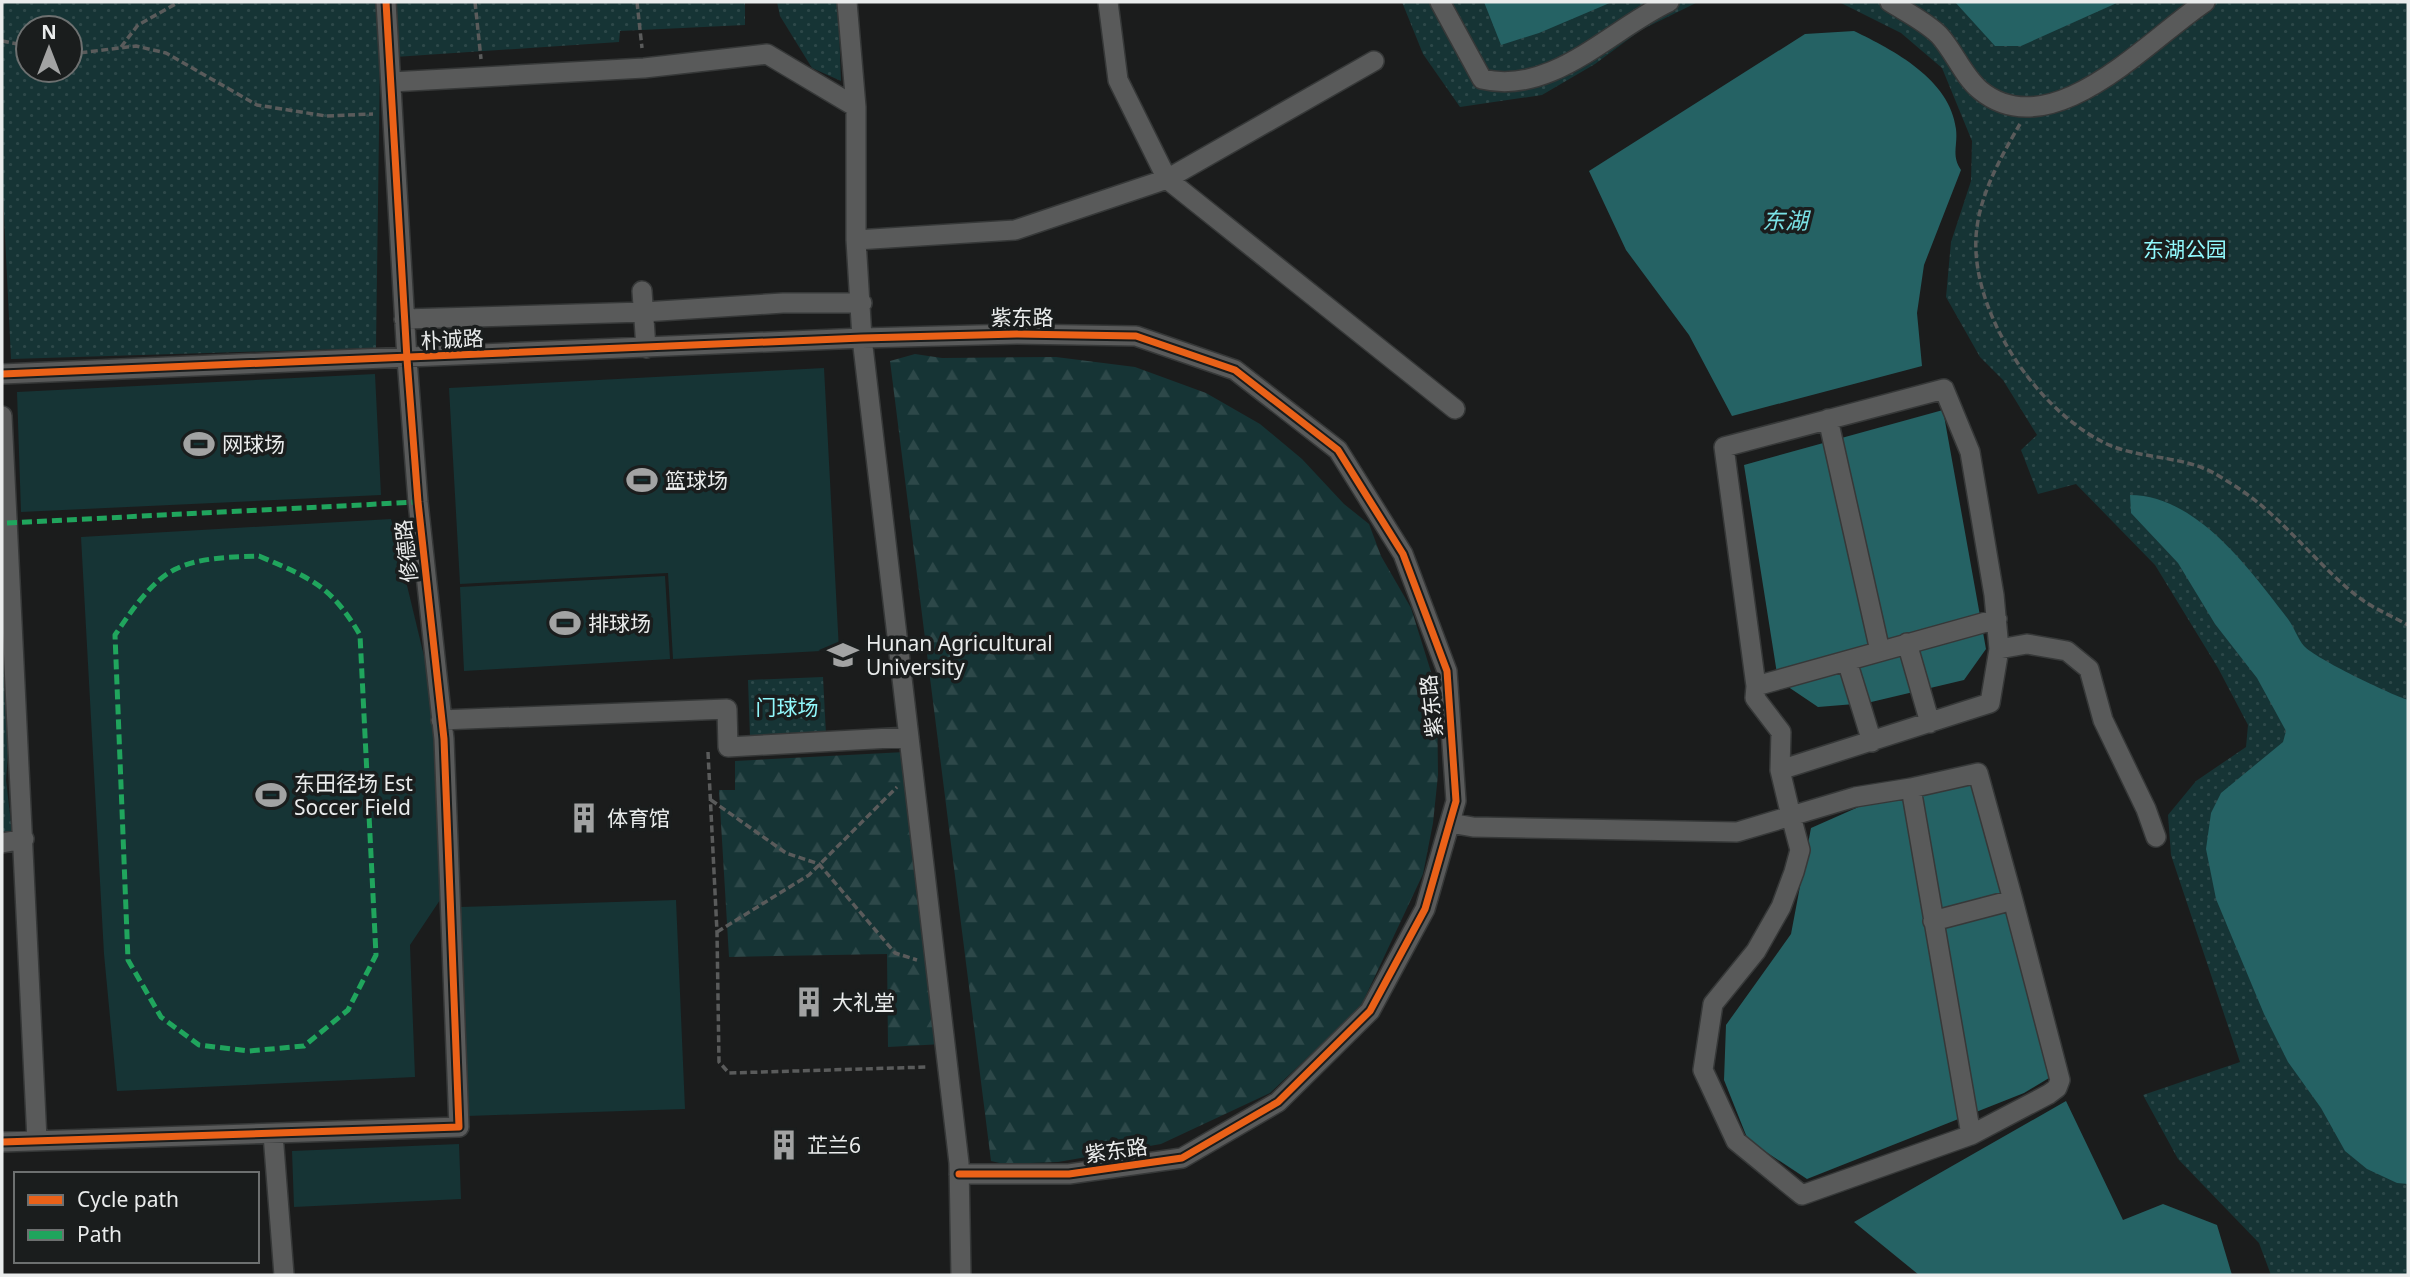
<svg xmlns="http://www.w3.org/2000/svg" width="2410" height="1277" font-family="'Noto Sans','Noto Sans SC',sans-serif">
<defs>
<pattern id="forest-firs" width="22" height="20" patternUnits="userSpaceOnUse" patternTransform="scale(1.75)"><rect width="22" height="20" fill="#163435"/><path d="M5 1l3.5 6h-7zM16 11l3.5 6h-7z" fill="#2d4849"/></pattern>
<pattern id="park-dots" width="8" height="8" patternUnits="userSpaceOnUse" patternTransform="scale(1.75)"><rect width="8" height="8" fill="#163435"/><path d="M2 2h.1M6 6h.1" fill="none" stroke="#2d4849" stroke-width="1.8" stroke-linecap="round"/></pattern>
</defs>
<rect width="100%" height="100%" fill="#1b1c1c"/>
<path fill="#163435" d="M824,368L839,650L673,659L668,573L460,584L449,388Z
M375,374L381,495L21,512L17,392Z
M391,519L444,739L450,885L410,945L415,1077L117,1091L104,954L81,537Z
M665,576L670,659L464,671L460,587Z
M676,900L685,1109L467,1116L460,907Z
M459,1144L461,1199L294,1207L292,1151Z"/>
<path fill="url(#forest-firs)" d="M915,354L942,358L1056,357L1135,367L1206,393L1260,424L1302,459L1344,504L1369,524L1381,556L1411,608L1437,691L1438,775L1433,823L1423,874L1360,1008L1270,1093L1161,1144L1058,1162L1004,1164L991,1161L890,361Z
M905,752L943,1044L888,1047L887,954L729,957L719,790H735V761Z"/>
<path fill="url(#park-dots)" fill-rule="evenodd" d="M2,2H745V25L620,31L619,42L380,58L376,348L11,359L2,174ZM28,28H70V70H28Z
M777,2H838L841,81L812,68L780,16Z
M1402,2H1698L1641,30L1595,64L1542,95L1460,107L1423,54Z
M1839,2H2408V1275H2271L2259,1243L2178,1159L2143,1095L2240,1062L2171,855L2168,815L2196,781L2246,747L2248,725L2218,668L2155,565L2076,484L2038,494L2021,450L2037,435L2003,380L1980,357L1946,297L1951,242L1971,181L1972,141L1942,68L1901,33Z
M2,416L15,661L6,780L12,832L2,835Z
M823,677L826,734L750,737L748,680Z"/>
<path fill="#256264" d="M1484,2H1612L1539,33L1501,45Z
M1955,2H2119L2021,46H1995Z
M1854,31C1893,50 1950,79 1956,129C1958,146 1951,155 1961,170L1924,265L1917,313L1922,366L1732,416L1689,335L1626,250L1589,171L1805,34Z
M1943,410L1986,649L1964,680L1867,703L1818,707L1778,680L1744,465Z
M2130,495C2197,495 2251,571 2288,619C2294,627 2298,639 2304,646C2316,659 2390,694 2408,700V1184L2397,1183L2367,1169L2345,1151L2321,1108L2288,1062L2264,1014L2216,899L2206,849L2211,813L2221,793L2283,742L2286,731L2257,678L2215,624L2178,563L2131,513Z
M1976,778L2049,1078L2024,1093L1807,1179L1748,1140L1724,1080L1726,1025L1791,934L1811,828L1863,805Z
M2066,1101L2123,1220L2163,1204L2217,1225L2232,1275H1919L1854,1222Z"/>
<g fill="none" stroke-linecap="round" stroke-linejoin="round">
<g stroke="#363838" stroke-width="22">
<path id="minor" d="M847,2L856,107V240L862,338L959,1163L961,1275
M1108,2L1118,80L1167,179L1455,409
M1440,2L1482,79C1552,96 1611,29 1669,2
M1890,2C1906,12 1926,22 1939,35C1954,51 1963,76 1980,90C2051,149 2149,39 2205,2
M391,82L644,68L767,54L856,107
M856,240L1015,230L1167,179L1374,61
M642,291L646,348
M404,319L644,312L783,303H862
M2,374L862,338L1017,334L1136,336L1235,370L1338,450L1403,554L1447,671L1456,801L1425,909L1370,1011L1278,1102L1182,1158L1069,1174H959
M2,416L37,1140
M1828,419L1880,651
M1907,643L1930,723
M1999,649L2027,644L2067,651L2089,669L2103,720L2146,809L2156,837
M1847,661L1872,742
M1756,686L1997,619
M441,720L727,709L728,747L909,737
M1911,788L1971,1135L1802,1195L1736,1141L1703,1070L1713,1004L1756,951L1781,907L1794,872L1800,850L1791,816L1855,797Z
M1911,788L1978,773L2013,900
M1450,823L1473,827L1737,832L1791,816L1780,770L1990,703L1999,649L1994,595L1970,452L1944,389L1724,447L1756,686L1755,698L1781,732L1780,770
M2,843L24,839
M1933,921L2013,900L2060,1080L2057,1088L2049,1094L1971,1135
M273,1134L284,1275
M2,1142L459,1127L444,739L418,502L407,359L386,2"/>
</g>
<path stroke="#5a5b5b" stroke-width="3.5" stroke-dasharray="7 3.5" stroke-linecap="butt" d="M475,2L481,59
M637,2L642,48
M2,41L28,46
M121,47L138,25L179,2
M70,54L136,46L166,53L257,105L326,116L373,114
M2020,124C2002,155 1982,190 1977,227C1966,305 2033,406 2101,441C2132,458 2170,455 2203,468C2214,472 2225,480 2235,486C2282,516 2314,562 2357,596C2372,608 2392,616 2408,625
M708,752L717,932L719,1062L729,1073L928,1067
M711,800L786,853L819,864L895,953L917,960
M717,932L809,875L897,787"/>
<use href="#minor" stroke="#595a5a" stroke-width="19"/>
<path stroke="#20a55d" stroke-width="5" stroke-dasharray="10 5" stroke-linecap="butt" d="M7,523L418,502
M259,556C310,578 331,585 360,635L376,955L348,1010L304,1046L249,1051L199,1045L161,1017L128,960L115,635C130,613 153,578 178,568C202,557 233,557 259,556Z"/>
<g stroke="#1a1d1d" stroke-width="11">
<path id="cycleway" d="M2,374L862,338L1017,334L1136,336L1235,370L1338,450L1403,554L1447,671L1456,801L1425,909L1370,1011L1278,1102L1182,1158L1069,1174H959
M2,1142L459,1127L444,739L418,502L407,359L386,2"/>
</g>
<use href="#cycleway" stroke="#ea6118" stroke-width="7"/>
</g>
<defs>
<g id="stadium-bare" transform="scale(2.415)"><path d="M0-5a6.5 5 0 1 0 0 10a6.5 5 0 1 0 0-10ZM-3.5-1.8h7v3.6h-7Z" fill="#a2a3a3" stroke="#1a1d1d" stroke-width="2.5" paint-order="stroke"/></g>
<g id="university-bare" transform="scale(2.415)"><path d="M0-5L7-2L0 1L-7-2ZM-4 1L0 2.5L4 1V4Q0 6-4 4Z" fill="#a2a3a3" stroke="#1a1d1d" stroke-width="2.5" paint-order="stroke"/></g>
<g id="building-bare" transform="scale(2.415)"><path d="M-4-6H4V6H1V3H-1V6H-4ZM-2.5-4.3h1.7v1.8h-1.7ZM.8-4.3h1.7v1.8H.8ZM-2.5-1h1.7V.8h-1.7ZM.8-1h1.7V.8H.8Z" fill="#a2a3a3" stroke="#1a1d1d" stroke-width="2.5" paint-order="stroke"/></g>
</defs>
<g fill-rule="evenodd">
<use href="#stadium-bare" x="199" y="444"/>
<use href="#stadium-bare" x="642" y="480"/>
<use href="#stadium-bare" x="565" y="623"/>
<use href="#university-bare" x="843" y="655"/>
<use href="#stadium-bare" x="271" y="795"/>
<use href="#building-bare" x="584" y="818"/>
<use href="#building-bare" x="809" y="1002"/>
<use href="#building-bare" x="784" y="1145"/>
</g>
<g text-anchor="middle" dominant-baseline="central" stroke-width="7" stroke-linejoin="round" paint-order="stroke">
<g font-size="21" fill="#91f8fc" stroke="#1a1d1d">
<text x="2185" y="249">东湖公园</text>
<text x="787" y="707">门球场</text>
</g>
<g font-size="21" fill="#eaecec" stroke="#1a1d1d">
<text x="1022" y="317">紫东路</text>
<text transform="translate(452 339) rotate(-3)">朴诚路</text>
<text transform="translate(406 551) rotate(-96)">修德路</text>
<text transform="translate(1431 706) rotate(-96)">紫东路</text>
<text transform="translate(1116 1150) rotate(-8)">紫东路</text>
</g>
<g font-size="21" fill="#eaecec" stroke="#1a1d1d" text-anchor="start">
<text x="222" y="444">网球场</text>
<text x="665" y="480">篮球场</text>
<text x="588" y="623">排球场</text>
<text x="866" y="643">Hunan Agricultural<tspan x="866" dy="24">University</tspan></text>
<text x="294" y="783">东田径场 Est<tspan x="294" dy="24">Soccer Field</tspan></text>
<text x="607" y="818">体育馆</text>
<text x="832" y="1002">大礼堂</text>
<text x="807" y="1145">芷兰6</text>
</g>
<g font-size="23" font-style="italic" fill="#7ae1e5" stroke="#1a1d1d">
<text x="1785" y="220">东湖</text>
</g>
</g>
<rect width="2410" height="1277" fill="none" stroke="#eaecec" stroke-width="7"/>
<rect x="14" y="1172" width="245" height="91" fill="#1a1d1d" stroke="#6d7070" stroke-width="2"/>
<rect x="28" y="1195" width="35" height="10" fill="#ea6118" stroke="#6d7070" stroke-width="2"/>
<text x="77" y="1207" font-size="21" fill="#eaecec">Cycle path</text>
<rect x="28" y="1230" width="35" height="10" fill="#20a55d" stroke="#6d7070" stroke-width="2"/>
<text x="77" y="1242" font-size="21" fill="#eaecec">Path</text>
<g transform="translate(49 49)"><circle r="33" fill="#1a1d1d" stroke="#6d7070" stroke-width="2"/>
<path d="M0-5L12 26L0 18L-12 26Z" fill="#a2a3a3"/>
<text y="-10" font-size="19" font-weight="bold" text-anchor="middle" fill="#eaecec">N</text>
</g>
</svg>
